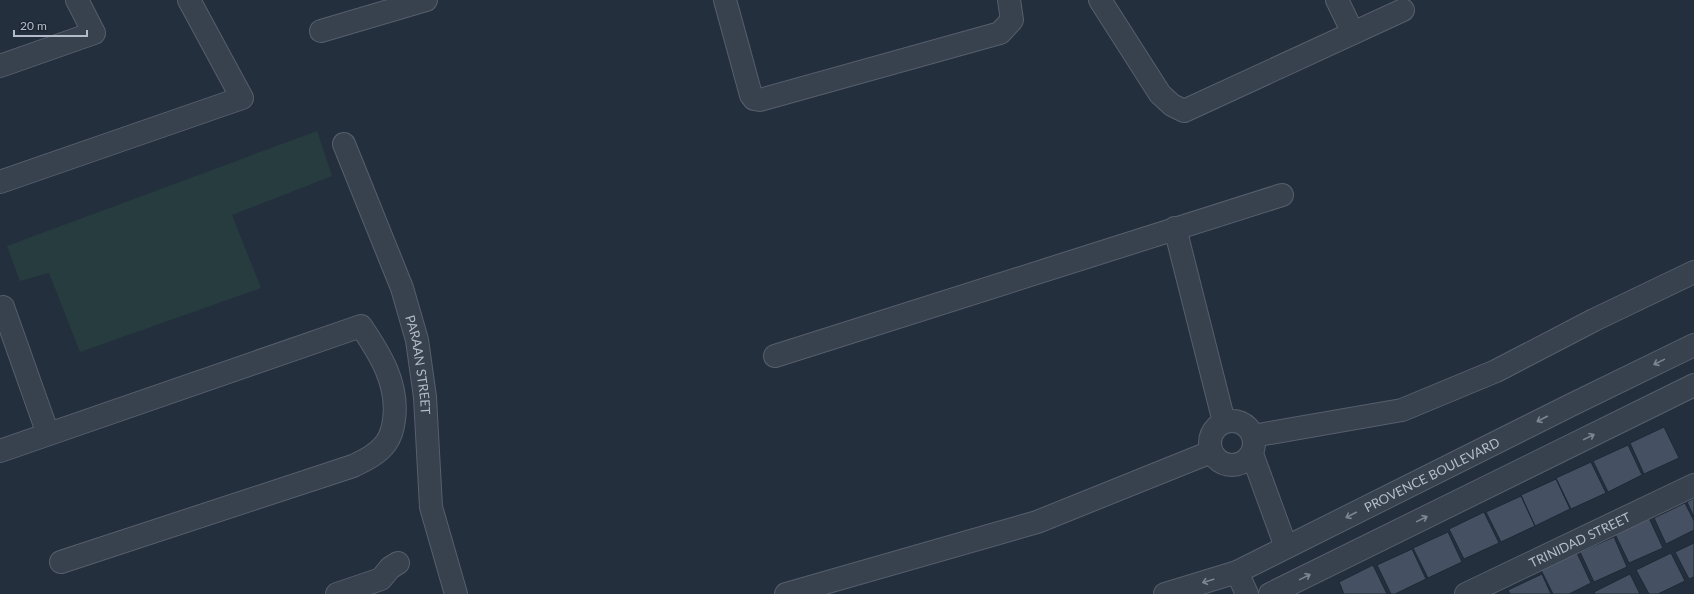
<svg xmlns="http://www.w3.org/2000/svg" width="1694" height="594" font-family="Lato,sans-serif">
<rect width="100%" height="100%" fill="#242f3e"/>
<path fill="#263c3f" d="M317,131L332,176L232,215L261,288L80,352L49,273L20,281L7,246Z"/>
<path fill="#455162" stroke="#1f2835" d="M1664,427L1679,458L1644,474L1630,443Z
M1628,445L1642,475L1608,492L1593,461Z
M1591,462L1606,493L1571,509L1556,478Z
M1556,479L1570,509L1535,526L1521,495Z
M1521,496L1535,526L1501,542L1486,512Z
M1694,498V517L1687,502Z
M1685,503L1694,521V530L1666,544L1654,518Z
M1484,512L1499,543L1464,559L1449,529Z
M1649,518L1663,548L1629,563L1615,534Z
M1448,532L1462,562L1428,578L1413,548Z
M1614,537L1627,567L1594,582L1580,552Z
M1694,543V577L1689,579L1675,552Z
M1412,549L1426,579L1395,594H1391L1377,565Z
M1577,553L1591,583L1569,594H1553L1541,570Z
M1671,553L1685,581L1658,594H1649L1636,570Z
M1373,565L1387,594H1344L1339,582Z
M1542,574L1551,594H1510L1508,590Z
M1630,574L1640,594H1595L1594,592Z"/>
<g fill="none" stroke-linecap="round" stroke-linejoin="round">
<g stroke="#565f6c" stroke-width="24">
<g id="minor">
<path d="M725,0L751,95L754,99L760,100L1000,33L1012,20L1009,0"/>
<path d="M1100,0L1160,94L1172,105L1184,111L1403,10"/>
<path d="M1337,0L1353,33"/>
<path d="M321,31L426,0"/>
<path d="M0,66L94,33L77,0"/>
<path id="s1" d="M344,144L402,288L417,340L425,397L431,507L456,594"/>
<path d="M0,182L242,98L189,0"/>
<path d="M1175,228L1224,422"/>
<path d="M0,308L3,307L48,434"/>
<path d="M775,356L1282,195"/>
<circle cx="1232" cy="443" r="22"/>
<path d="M1253,436L1402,410L1496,371L1594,320L1694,272"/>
<path d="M0,451L361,326C380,354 399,384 394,420C393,428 391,436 386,443C378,454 365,460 353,466L61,562"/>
<path d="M1252,454L1286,547"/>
<path d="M1237,572L1247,594"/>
<path d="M337,594L381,579L390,568L398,563"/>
<path d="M786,594L1037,522L1211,452"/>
<path id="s2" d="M1165,594L1237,572L1573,404L1694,345"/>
<path d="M1270,594L1694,385"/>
<path id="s3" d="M1466,594L1694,485"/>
</g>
</g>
<use href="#minor" stroke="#38414e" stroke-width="22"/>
</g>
<defs><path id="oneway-shaft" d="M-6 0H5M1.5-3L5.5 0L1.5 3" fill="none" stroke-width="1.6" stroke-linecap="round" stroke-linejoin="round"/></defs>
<g stroke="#7c8592">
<use href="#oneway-shaft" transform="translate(1659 362) rotate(154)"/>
<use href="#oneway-shaft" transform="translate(1542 419) rotate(153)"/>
<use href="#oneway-shaft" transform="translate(1589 437) rotate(-26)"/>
<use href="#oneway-shaft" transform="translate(1351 515) rotate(153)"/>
<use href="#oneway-shaft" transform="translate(1422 519) rotate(-26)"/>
<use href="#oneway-shaft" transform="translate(1305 577) rotate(-26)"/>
<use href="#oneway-shaft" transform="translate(1208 581) rotate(163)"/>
</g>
<g text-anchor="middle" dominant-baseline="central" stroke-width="3" stroke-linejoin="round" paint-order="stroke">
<g font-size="13" fill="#b4bcc9" stroke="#1d2633">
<text stroke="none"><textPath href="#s1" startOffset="234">PARAAN STREET</textPath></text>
<text stroke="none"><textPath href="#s2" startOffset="293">PROVENCE BOULEVARD</textPath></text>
<text stroke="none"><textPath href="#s3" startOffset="126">TRINIDAD STREET</textPath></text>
</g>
</g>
<path d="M14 30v6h73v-6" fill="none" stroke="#b4bcc9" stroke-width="2"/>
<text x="20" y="30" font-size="12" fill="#b4bcc9" stroke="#1d2633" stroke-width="3" paint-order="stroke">20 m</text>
</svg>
